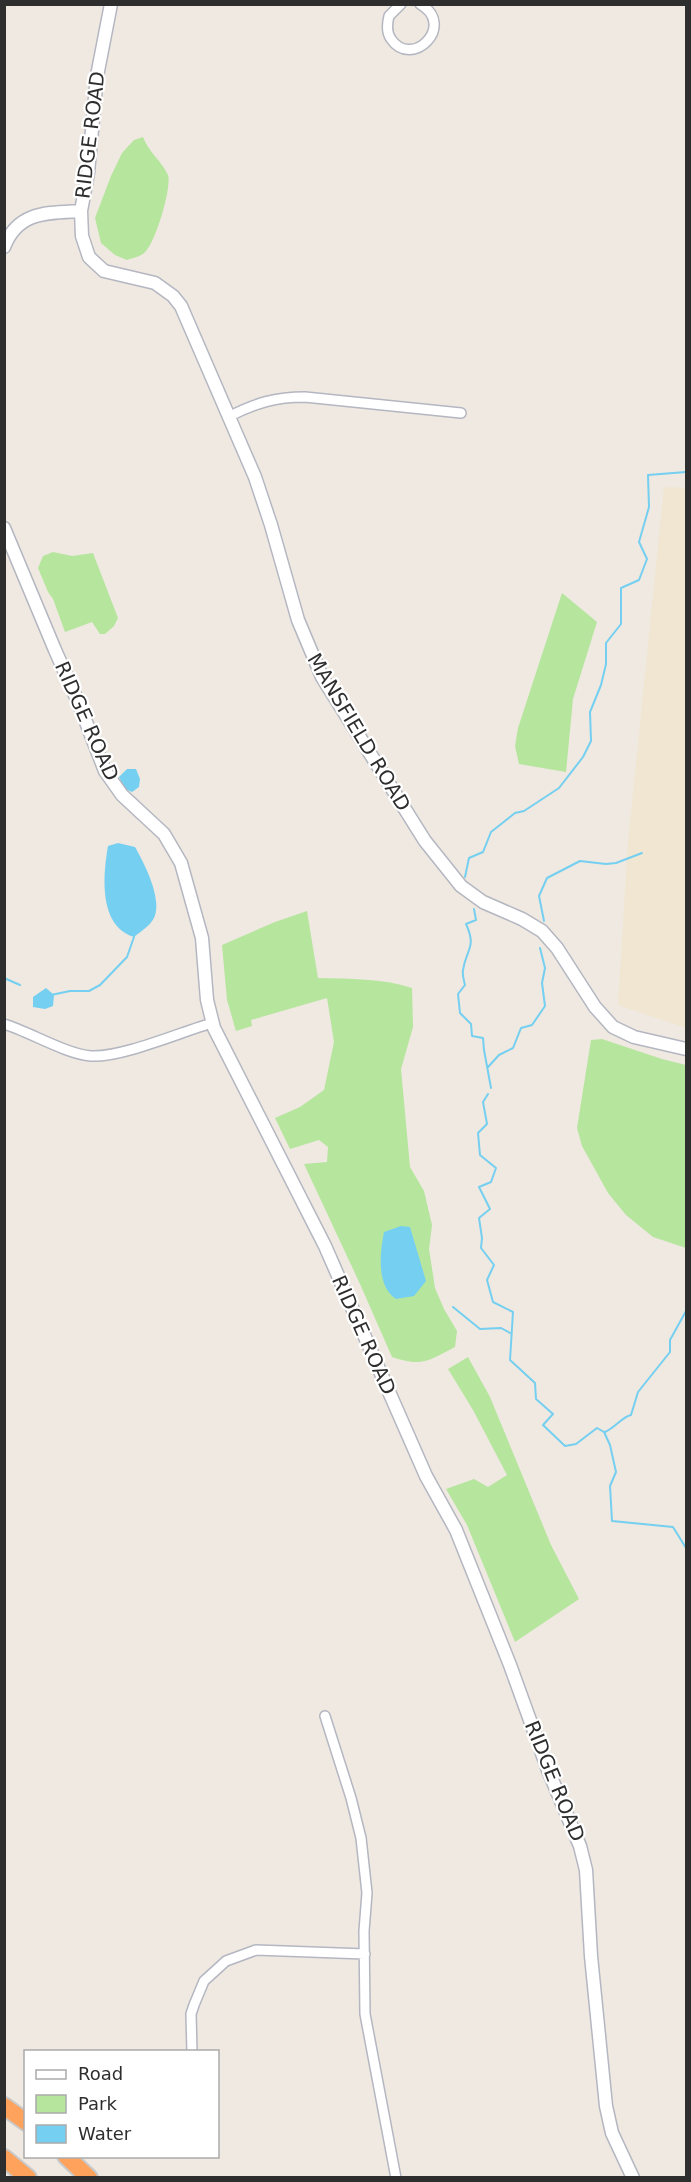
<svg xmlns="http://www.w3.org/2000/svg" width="691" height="2182" font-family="'DejaVu Sans',sans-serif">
<rect width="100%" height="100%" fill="#efe9e1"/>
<path fill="#f0e6d1" d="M664,487L686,488V1028L618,1005L628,842Z"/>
<path fill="#b6e59e" d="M143,137C149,153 161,160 168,175C172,187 155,245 144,253C140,257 132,258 127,260L115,255L101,243L95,218L111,176L122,153L134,140Z
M53,552L72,556L93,553L118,618L114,626L105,634H100L92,622L65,632L53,599L48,592L38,568L43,556Z
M562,593L597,622L573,699L566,772L519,764L515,746L518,728Z
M307,911L318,978C349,979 382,978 412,988L413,1027L401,1069L410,1167L424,1191L432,1225L429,1249L435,1288L444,1309L457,1331L455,1347C428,1361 422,1367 392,1357L360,1284L304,1164L327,1162L328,1147L319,1140L290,1149L275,1118L300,1107L324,1090L334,1042L327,998L251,1020L252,1026L236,1031L227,1000L222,945L275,922Z
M602,1039L662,1059L686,1065V1248L653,1237L626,1215L608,1193L582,1146L577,1128L591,1040Z
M468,1357L490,1397L551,1545L579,1599L515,1642L467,1525L446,1489L474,1479L488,1487L507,1475L473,1410L448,1369Z"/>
<path fill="#75cff0" d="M127,769H136L140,779L139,787L132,792L125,789L119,777Z
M118,843L135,847C144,863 163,899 154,918C150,926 141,931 134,937C98,926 103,875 108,846Z
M46,988L54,995L53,1006L45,1009L33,1007V997Z
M401,1226L410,1227L426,1281L414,1296L396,1299C376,1286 380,1252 384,1232Z"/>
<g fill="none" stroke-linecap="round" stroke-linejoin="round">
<path stroke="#75cff0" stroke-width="2" d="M465,877L469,858L483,852L491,832L515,813L524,811L559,788L583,757L591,741L590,712L601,685L606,664V643L621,624V588L639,580L647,559L639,542L649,507L648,475L686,472
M474,909L476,920L466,924C477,948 466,949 463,970C462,975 464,981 465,985L458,994L460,1013L471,1024L472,1036L483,1038L484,1050L491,1088
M544,921L539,896L547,878L580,861L606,864L616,863L642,853
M4,978L20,985
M51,995L70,991H89L100,985L127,957L134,937
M488,1067L499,1055L513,1048L521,1028L532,1025L545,1006L542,983L545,968L540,948
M488,1094L483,1102L487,1124L478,1133L480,1155L496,1168L491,1182L479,1187L490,1209L479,1218L482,1238L481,1248L494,1265L487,1280L493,1302L513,1312L510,1360L535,1383L536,1399L553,1414L543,1425L565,1446L576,1444L597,1428L604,1432L610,1445L616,1472L610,1486L612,1521L673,1527L686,1548
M453,1307L480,1329L501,1328L510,1333
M605,1432C616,1427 622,1417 631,1415L638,1392L670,1352V1340L686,1311"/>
<g stroke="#b4b7c1" stroke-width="12">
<path id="minor" d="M401,4L389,16C387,24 386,32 391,39C412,70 457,25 420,4
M230,416C256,403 275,397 305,397L461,413
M4,1024C30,1032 66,1054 91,1056C121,1058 181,1032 212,1023
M325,1716L351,1798L361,1838L367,1893L364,1931L365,2014L396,2178
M192,2052L191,2014L194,2005L204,1981L226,1961L256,1950L365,1954"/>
</g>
<g stroke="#b4b7c1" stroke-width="15">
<path id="tertiary" d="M111,4L97,76L88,173L81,211L82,236L89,257L104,271L155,283L173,296L181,306L255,477L271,525L298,620L322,677L425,841L461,886L483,902L522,919L542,931L557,948L595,1007L613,1027L634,1037L686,1049
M4,247C18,211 47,213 81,211
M4,528L55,650L79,704L105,771L122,795L164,834L181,863L202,938L207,1000L214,1028L325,1246L426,1476L456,1530L510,1665L548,1770L580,1846L586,1870L591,1956L606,2106L612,2133L633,2178"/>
</g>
<g stroke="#c9c9c9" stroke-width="20">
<path id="motorway" d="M4,2106L26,2122
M66,2156L89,2178
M4,2158L28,2178"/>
</g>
<use href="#minor" stroke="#fff" stroke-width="9"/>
<use href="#tertiary" stroke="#fff" stroke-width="12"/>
<use href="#motorway" stroke="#ffa35c" stroke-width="16"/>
</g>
<g text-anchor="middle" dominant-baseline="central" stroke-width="4.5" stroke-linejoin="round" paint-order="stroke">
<g font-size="20" fill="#2e2e2e" stroke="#fff">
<text transform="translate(90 135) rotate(-83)">RIDGE ROAD</text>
<text transform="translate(87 721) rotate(66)">RIDGE ROAD</text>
<text transform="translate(359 732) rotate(59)">MANSFIELD ROAD</text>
<text transform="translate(364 1335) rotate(66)">RIDGE ROAD</text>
<text transform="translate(555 1781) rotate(68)">RIDGE ROAD</text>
</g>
</g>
<rect width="691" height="2182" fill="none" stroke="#2e2e2e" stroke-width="12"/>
<rect x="24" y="2050" width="195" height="108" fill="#ffffff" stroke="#ababab" stroke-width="1.5"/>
<rect x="36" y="2070" width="30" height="9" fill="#ffffff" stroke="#ababab" stroke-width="1.5"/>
<text x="78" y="2080" font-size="18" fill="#2e2e2e">Road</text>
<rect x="36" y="2095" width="30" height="18" fill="#b6e59e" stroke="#ababab" stroke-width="1.5"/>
<text x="78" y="2110" font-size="18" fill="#2e2e2e">Park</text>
<rect x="36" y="2125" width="30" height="18" fill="#75cff0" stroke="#ababab" stroke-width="1.5"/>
<text x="78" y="2140" font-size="18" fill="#2e2e2e">Water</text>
</svg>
